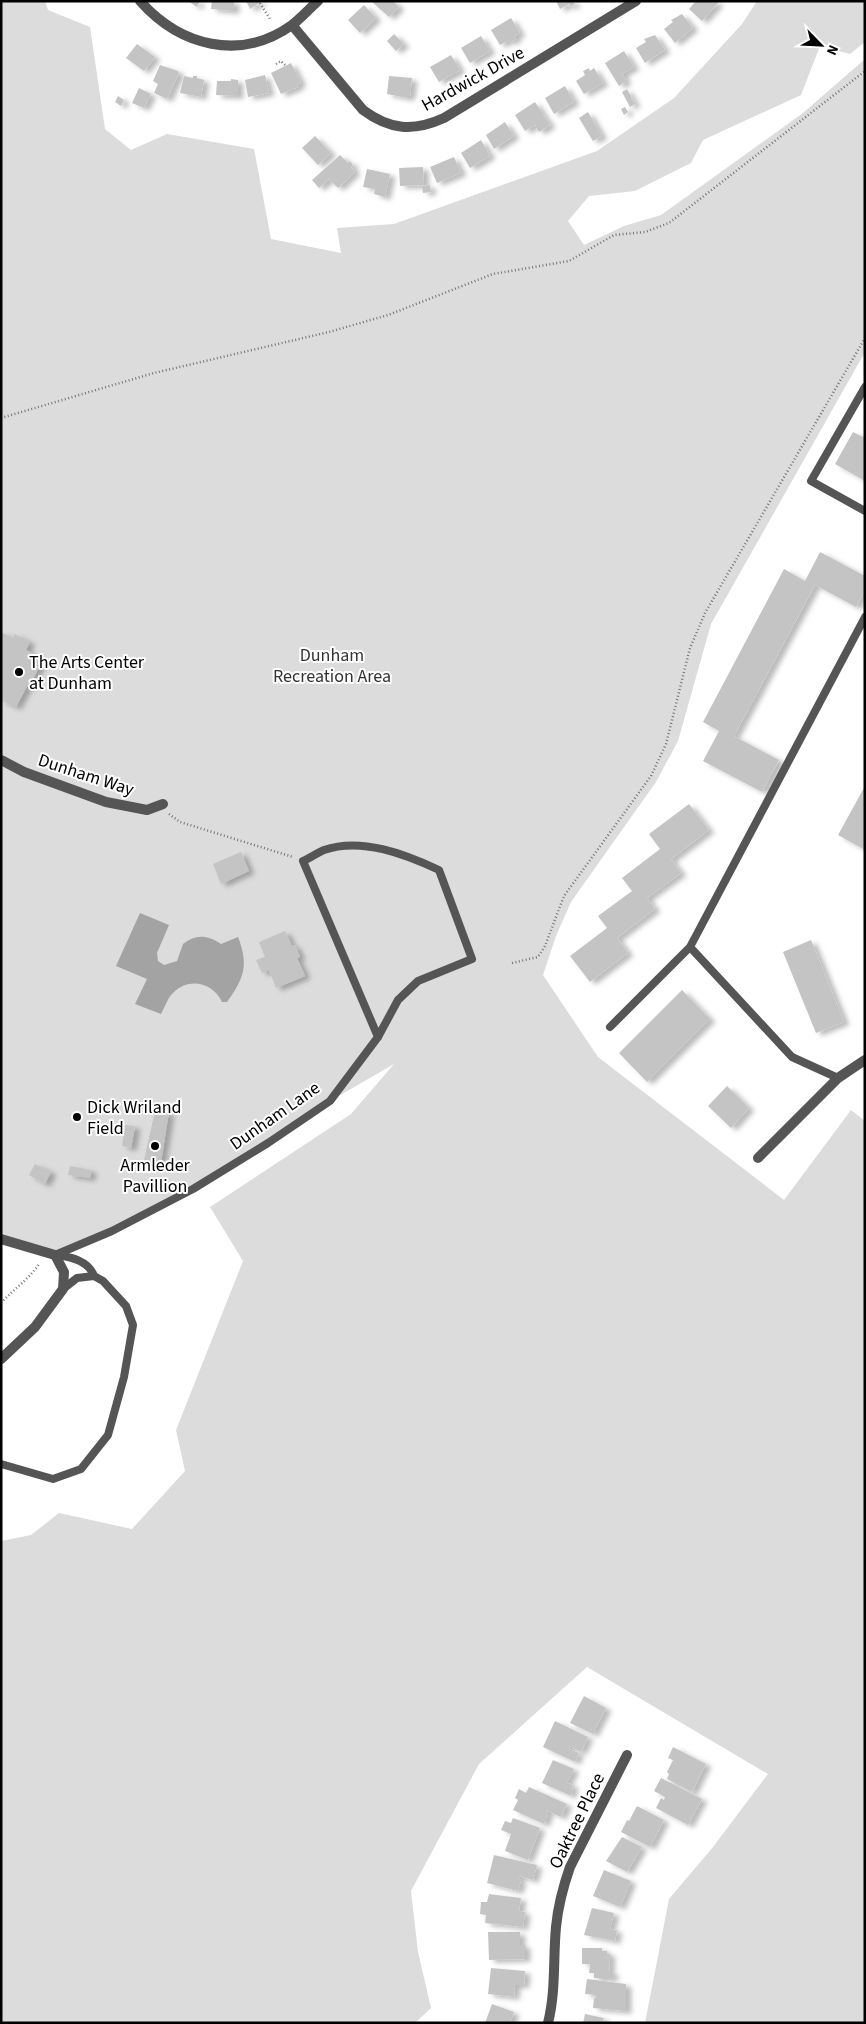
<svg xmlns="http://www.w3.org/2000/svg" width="866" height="2024" font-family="'Source Sans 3',sans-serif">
<defs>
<filter id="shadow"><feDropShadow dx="5.5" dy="3" stdDeviation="2.5" flood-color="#0004"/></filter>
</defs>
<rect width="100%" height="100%" fill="#fff"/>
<path fill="#dcdcdc" d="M1,1H45L48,10L90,27L105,129L131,150L167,134L254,149L271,239L341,253L337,228L394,224L597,151L674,98L742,24L757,1H865V42L850,54L820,46L801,95L703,140L691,163L635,191L589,196L568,221L584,245L624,226L661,215L803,113L865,59V352L711,624L678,741L656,782L571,902L556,936L543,975L598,1057L784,1200L851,1110L865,1121V2023H645L669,1899L713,1847L768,1774L587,1667L479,1764L411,1891L418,1952L431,2008L415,2023H1V1541L31,1535L59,1513L132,1529L185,1471L176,1430L243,1261L210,1207L351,1114L394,1064L330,1101L193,1189L55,1255L1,1239Z"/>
<path fill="#a3a3a3" d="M140,913L169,925L157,953L158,961L164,965L177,961L183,944C196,934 207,935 221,944L238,937C249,965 244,979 227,1002H222C213,982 188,977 173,993C167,999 165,1007 161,1014L135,1004L147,979L116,966Z"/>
<path fill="#c4c4c4" filter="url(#shadow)" d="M188,1H200L197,7Z
M212,1H234V11L211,9Z
M246,1H263L250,9Z
M371,1H393L399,7L389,17Z
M556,1H573L575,4L570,7L569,4L560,9Z
M696,1H716L718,3L702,21L689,9Z
M364,5L376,18L360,33L348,20Z
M682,14L693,28L675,43L664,29L673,22L671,20Z
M511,18L520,33L514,37L516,39L511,42L509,40L500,45L491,30Z
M394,34L404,44L396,51L387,41Z
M655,35L665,50L645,63L636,48L646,42L644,39Z
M481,36L490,51L470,63L461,48Z
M137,44L155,57L144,71L126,58Z
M624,51L634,67L622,74L626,81L619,86L605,63Z
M451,55L460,70L439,82L430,67Z
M291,63L301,83L297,85L298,87L281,94L271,73Z
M160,65L178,71L179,73L167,99L154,93L158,84L153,81Z
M589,68L590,71L594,68L603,83L584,94L576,81L585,75L583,71Z
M265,75L269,93L248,97L245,80Z
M184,76L193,78V76H197V78L204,80L201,97L180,93Z
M389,76L412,78L410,96H408V98L387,94Z
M231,79L238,80V96L216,95L217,81H231Z
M565,86L574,102L554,114L545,98Z
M139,88L151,94L144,108L132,103Z
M627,89L635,104L630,107L622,92Z
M118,96L124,100L121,106L115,102Z
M535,102L550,125L539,132L535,125L525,131L515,115Z
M625,107L628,112L624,115L621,109Z
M588,112L602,136L593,141L579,118Z
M505,122L514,136L494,149L486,135Z
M315,136L331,153L318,165L302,148Z
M481,140L490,156L470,168L461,153Z
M340,155L348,163L350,161L353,165L351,167L355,172L338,188L329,179L319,188L312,180Z
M454,157L461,173L437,183L430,167Z
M423,167L424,185L400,186L399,168Z
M367,169L390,174L385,197L374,194L375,189L363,187Z
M430,185L431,192L423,193L422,186Z
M853,432L865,438V481L835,464Z
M820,552L865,576V590L856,607L815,585L734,736L779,760L762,792L703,761L719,731L703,722L784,569L805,581Z
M1,632L13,638L15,634L30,642L26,650L43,659L29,687L27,686L16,707L1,700Z
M865,786V850L838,835Z
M689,804L709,830L671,859L681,873L647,898L655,909L617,938L628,953L590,982L570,956L607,928L598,916L632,891L622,878L660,849L649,834Z
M241,852L249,871L221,884L213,864Z
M285,931L292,946L295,945L300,957L297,958L305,976L276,988L269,970L262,973L256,960L265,957L259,942Z
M811,940L844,1022L816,1033L783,952Z
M682,990L710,1019L647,1082L619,1053Z
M727,1086L749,1108L731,1128L708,1106Z
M155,1111L169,1112L161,1162L144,1160Z
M125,1125L135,1126L131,1148L122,1146Z
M35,1164L51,1172L45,1184L29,1175Z
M70,1166L91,1170L90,1178L68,1175Z
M584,1696L606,1708L593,1734L570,1723Z
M555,1721L588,1737L581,1752L570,1746L569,1749L579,1753L575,1762L543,1747Z
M673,1747L706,1764L692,1792L667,1779L669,1774L667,1772L673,1760L668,1758Z
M553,1760L574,1769L567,1783L573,1785L571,1796L542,1783Z
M661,1778L702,1799L688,1825L656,1808L661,1798L664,1800L665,1797L654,1791Z
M529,1787L567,1804L561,1817L548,1811L546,1813L548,1814L544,1824L513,1810L518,1800L515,1798L519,1789L526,1793Z
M637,1806L664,1820L650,1847L621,1832L627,1820L629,1821Z
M513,1818L540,1828L528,1860L505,1851L511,1834L501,1830L505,1821L511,1823Z
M622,1837L642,1847L627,1872L606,1861Z
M494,1855L537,1865L533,1880L519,1876L518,1879L521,1880L518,1891L487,1883Z
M604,1870L631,1881L620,1907L593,1896Z
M489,1894L521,1898L519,1911L525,1912L523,1927L485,1923L486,1915L480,1914L481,1902H487Z
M592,1908L614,1913L610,1929L617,1930L615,1941L584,1935Z
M488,1932H520V1945H525V1959L489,1960Z
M582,1948H602V1951H607V1954H610L609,1972H613V1978H594V1973H589L590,1964H582Z
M491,1968L525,1971L524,1985H515L514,1997L488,1994Z
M587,1979L626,1984V2011L593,2008L594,1998H596V1995L585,1994Z
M492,2004L514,2012L510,2023H485Z
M585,2014L604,2018L602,2023H583Z"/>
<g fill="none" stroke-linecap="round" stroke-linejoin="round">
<path stroke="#777" stroke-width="2.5" stroke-dasharray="1 2.5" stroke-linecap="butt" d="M260,3L270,19
M276,64L281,61L286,66
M1,418L154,373L329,332L388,315L493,274L569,261L614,235L645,232L669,223L865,71
M169,814L180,822L293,857
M512,963L538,957L545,946L564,896L651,776L666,744L690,648L705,613L865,338
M1,1303C14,1289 29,1279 40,1263"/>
<path stroke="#555" stroke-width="8" d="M865,387L811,481L865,511
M690,947L792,1057L838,1078
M610,1027L690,947L865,617
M55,1255L112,1231L193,1189L268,1143L330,1101L378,1037L398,1000L418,981L472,959L439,870C405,854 361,837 324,850C317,853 310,858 303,861L378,1037
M57,1255C71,1257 89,1261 94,1276
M1,1464L53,1479L81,1469L108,1435L124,1377L133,1325L126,1306L103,1281L94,1276L77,1278L63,1289"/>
<path stroke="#555" stroke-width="10" d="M140,1C180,46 240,62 292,25C301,18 309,9 318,1
M292,25L363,110C390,130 413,132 444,118L636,1
M1,760L24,772L106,802L147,810L163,804
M758,1158L838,1078L865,1060
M1,1239L55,1255L64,1272L63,1289L35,1327L1,1359
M548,2023C556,1991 553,1959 556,1927C558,1906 563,1887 570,1867L627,1755"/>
</g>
<g fill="#000" stroke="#fff" stroke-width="2">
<circle cx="19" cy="672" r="5"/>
<circle cx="77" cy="1117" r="5"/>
<circle cx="155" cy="1146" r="5"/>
</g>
<g text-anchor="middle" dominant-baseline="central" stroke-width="4" stroke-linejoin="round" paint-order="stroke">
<g font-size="18" fill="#000" stroke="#fff">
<text transform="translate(473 79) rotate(-29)">Hardwick Drive</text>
<text transform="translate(86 775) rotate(18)">Dunham Way</text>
<text transform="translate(275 1116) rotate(-35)">Dunham Lane</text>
<text transform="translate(577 1821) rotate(-64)">Oaktree Place</text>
</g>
<g font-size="18" fill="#333" stroke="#fff">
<text x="332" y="655">Dunham<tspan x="332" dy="21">Recreation Area</tspan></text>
</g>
<g font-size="18" fill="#000" stroke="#fff" text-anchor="start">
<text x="29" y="662">The Arts Center<tspan x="29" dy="21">at Dunham</tspan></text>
<text x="87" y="1107">Dick Wriland<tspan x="87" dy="21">Field</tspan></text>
<text x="155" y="1165" text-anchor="middle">Armleder<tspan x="155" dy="21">Pavillion</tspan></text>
</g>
</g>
<rect width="866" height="2024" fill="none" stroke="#000000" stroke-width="5"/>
<g transform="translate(821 45) rotate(114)" stroke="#ffffff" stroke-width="4" paint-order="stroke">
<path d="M0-4L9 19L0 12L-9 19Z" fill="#000000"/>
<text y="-8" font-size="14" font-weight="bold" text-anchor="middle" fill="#000000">N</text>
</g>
</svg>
